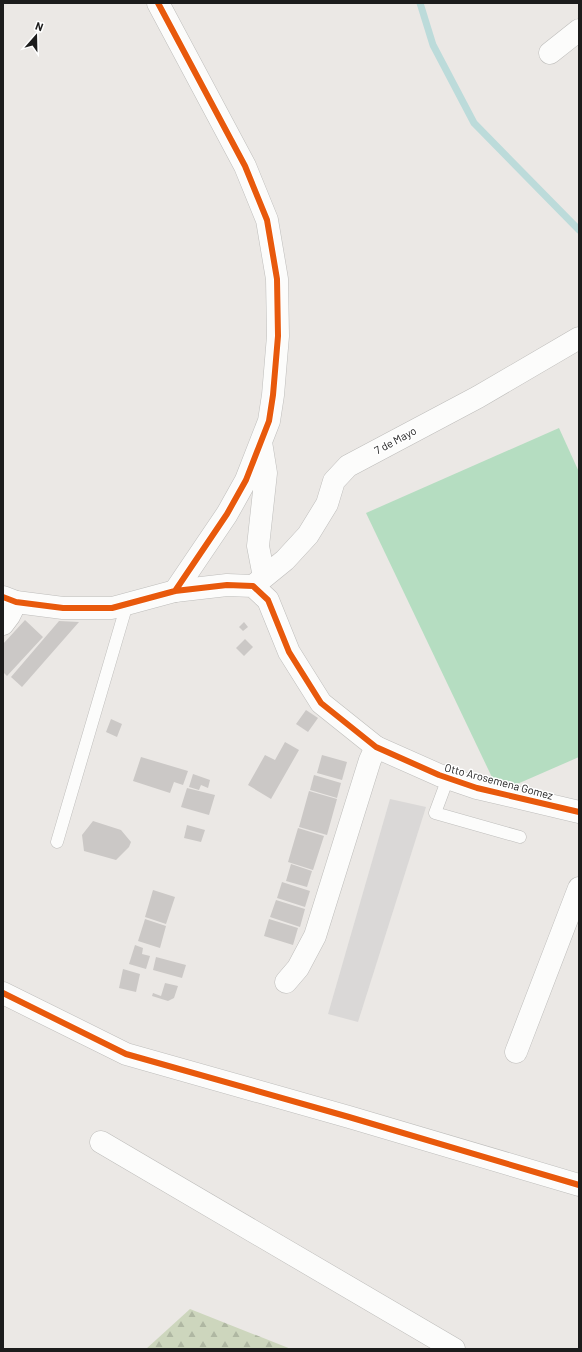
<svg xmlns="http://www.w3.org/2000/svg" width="582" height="1352" font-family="Barlow,sans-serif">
<defs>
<pattern id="forest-firs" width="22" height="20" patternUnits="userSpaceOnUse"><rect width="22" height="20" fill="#cdd6bd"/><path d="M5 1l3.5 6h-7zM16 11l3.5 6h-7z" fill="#afb7a2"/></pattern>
</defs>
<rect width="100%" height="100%" fill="#ebe8e5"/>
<path fill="#dad8d7" d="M390,799L426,807L358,1022L328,1014Z"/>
<path fill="url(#forest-firs)" d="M190,1309L291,1349H146Z"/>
<path fill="#b5ddc1" d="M559,428L579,472V757L499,792L366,513Z"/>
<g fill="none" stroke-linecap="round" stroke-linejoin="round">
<path stroke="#bcdbda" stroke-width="7" d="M420,3L433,45L474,123L579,230"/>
</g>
<path fill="#cbc8c6" d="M25,620L43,637L7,676L3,672V644Z
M59,621L79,622L22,687L11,677Z
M244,622L248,627L243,631L239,627Z
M245,639L253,647L244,656L236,648Z
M306,710L318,718L308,732L296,724Z
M111,719L122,724L117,737L106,732Z
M285,742L299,750L271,799L248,785L265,755L275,760Z
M322,755L347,762L342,780L317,773Z
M141,757L188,771L183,785L174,782L170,793L133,781Z
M193,774L210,780L208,788L201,785L199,790L189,787Z
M314,775L341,783L337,798L310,790Z
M187,788L215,795L209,815L181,807Z
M309,791L337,799L327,835L299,827Z
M93,821L121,830L131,842L129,847L116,860L84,851L82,835Z
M187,825L205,830L201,842L184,838Z
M298,828L324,836L313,870L288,862Z
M291,864L312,871L307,887L286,881Z
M282,882L310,891L305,907L277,898Z
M153,890L175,897L166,924L145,917Z
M276,900L305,909L300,927L270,917Z
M145,919L166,926L160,948L138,941Z
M269,919L298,928L293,945L264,936Z
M135,945L143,948L142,954L150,956L146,969L129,964Z
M156,957L186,965L182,978L153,970Z
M123,969L140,974L136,992L119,988Z
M165,983L178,986L174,998L168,1001L152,996L153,993L161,996Z"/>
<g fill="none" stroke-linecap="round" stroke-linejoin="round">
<g stroke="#bebdbb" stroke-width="13">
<path id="service" d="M448,778L435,813L520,837
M57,842L127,604"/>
</g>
<g stroke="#bebdbb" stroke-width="23">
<path id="minor" d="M158,3L245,166L267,220L277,279L278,336L273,395L269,421L246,480L227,514L175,591
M550,53L579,30
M261,442L266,473L258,546L264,577
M253,586L285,560L308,535L327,504L334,481L348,466L478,397L579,338
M3,624L9,616L16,602
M286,982L298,968L315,936L370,760L376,747
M3,993L126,1054L349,1117L579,1185
M516,1052L579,888
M101,1142L454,1349"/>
</g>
<g stroke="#bebdbb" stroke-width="23">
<path id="tertiary" d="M3,597L16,602L63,608H112L175,591L227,585L253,586L268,600L289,652L321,703L376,747L439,775L477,788L579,812"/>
</g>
<use href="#service" stroke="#fcfcfb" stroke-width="12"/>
<use href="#minor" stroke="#fcfcfb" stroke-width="22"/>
<use href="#tertiary" stroke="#fcfcfb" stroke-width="22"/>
<g stroke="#fff" stroke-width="8">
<path id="cycleway" d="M158,3L245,166L267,220L277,279L278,336L273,395L269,421L246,480L227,514L175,591
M3,597L16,602L63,608H112L175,591L227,585L253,586L268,600L289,652L321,703L376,747L439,775L477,788L579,812
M3,993L126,1054L349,1117L579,1185"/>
</g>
<use href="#cycleway" stroke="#e8590c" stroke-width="6"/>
</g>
<g text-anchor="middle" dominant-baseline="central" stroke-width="3" stroke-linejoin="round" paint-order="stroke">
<g font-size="11" fill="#1c1c1c" stroke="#fff">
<text transform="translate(395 440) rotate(-28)">7 de Mayo</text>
<text transform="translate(499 781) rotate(15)">Otto Arosemena Gomez</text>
</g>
</g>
<rect width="582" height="1352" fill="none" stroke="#1c1c1c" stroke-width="8"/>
<g transform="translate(36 36) rotate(20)" stroke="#ffffff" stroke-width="3" paint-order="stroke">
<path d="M0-3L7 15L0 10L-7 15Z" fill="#1c1c1c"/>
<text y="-6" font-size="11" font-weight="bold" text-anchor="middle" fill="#1c1c1c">N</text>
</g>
</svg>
